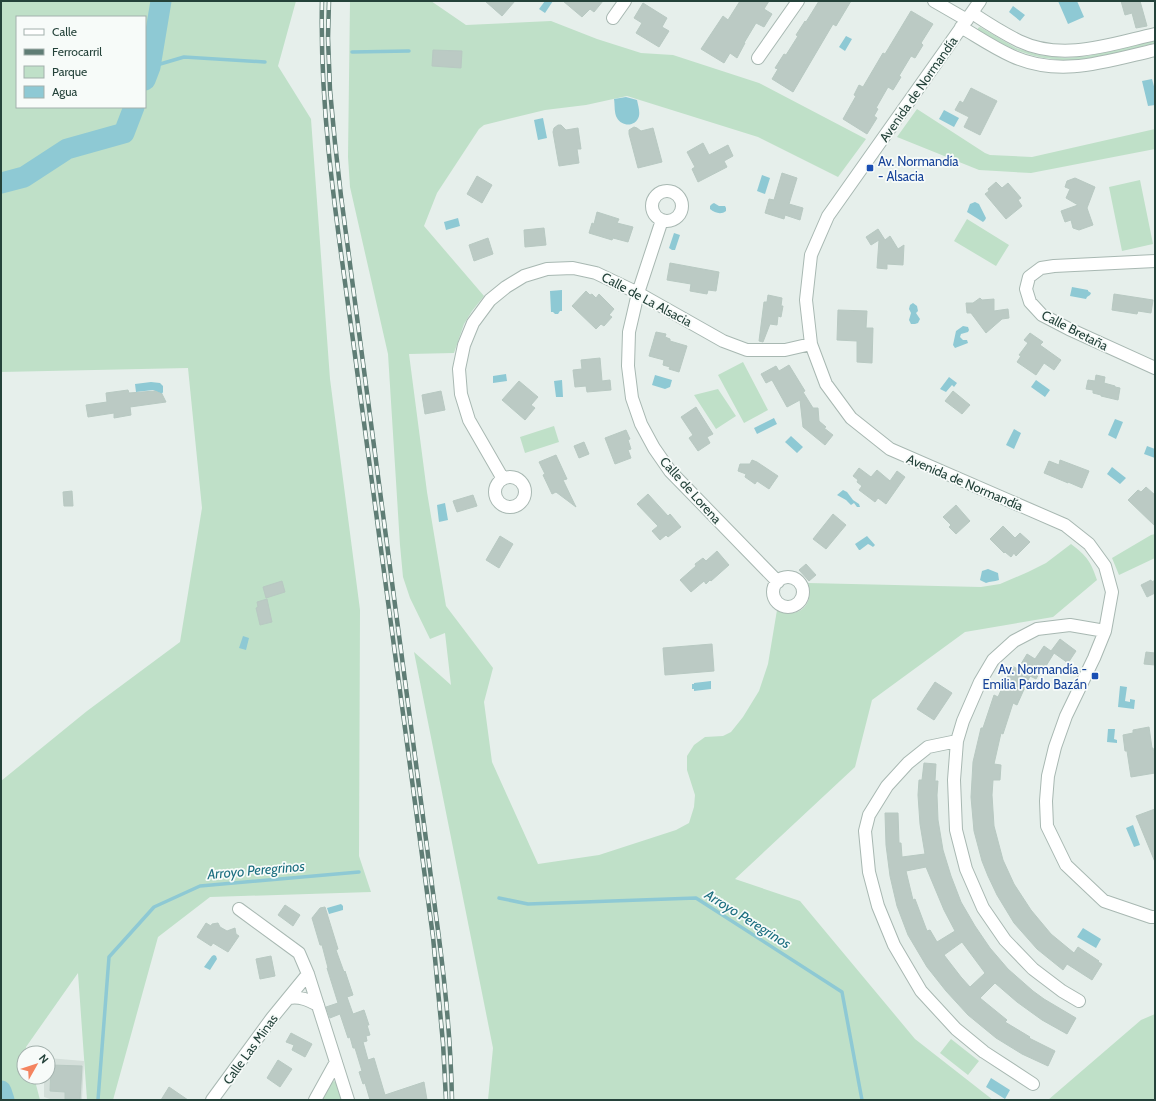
<svg xmlns="http://www.w3.org/2000/svg" width="1156" height="1101" font-family="Cabin,sans-serif">
<rect width="100%" height="100%" fill="#e6efeb"/>
<path fill="#d4dfda" d="M48,1058L84,1061L82,1100H53L44,1097V1077H48Z"/>
<path fill="#bfe0c8" fill-rule="evenodd" d="M1,1H296L278,66L311,119L330,379L360,610L359,856L371,892L210,897L158,937L113,1100H87L78,973L26,1047L27,1053H24V1077H34L40,1100H1V781L87,711L180,642L202,508L188,368L1,372ZM17,17H145V107H17Z
M350,1H431L466,25L551,21L597,39L641,53L673,55L759,83L866,139L838,177L758,137L627,96L586,105L545,110L484,125L479,129L437,193L424,226L484,296L472,311L464,324L454,353L409,354L427,492L446,606L493,668L484,702L492,762L538,864L599,855L676,830L689,823L694,807L695,795L687,770V756L694,745L705,737L723,736L731,732L743,717L759,691L768,664L777,610C798,620 815,605 808,583L981,587L1000,584L1028,572L1046,563L1071,544C1087,556 1091,562 1097,580L1053,617L965,632L872,700L855,767L735,879L800,901L915,1039L993,1100H488L493,1048L414,652L451,685L445,633L430,639L410,598L403,577L400,545L388,354L350,187L348,157Z
M980,27L1016,48L1039,55L1066,58L1088,56L1155,40V43C1126,50 1097,60 1067,61C1062,61 1057,60 1052,59C1025,56 1001,45 978,30V28Z
M917,109L985,153L990,155L1032,157L1155,129V149L1031,173L979,170L897,137Z
M1140,180L1153,244L1122,251L1109,187Z
M967,219L1009,245L996,266L954,241Z
M743,362L768,410L744,423L718,375Z
M718,389L736,416L716,429L694,395Z
M554,426L559,442L525,453L520,437Z
M1155,534V558L1119,575L1112,558L1151,535Z
M1155,1014V1100H1048L1141,1020Z
M951,1039L979,1061L968,1075L940,1053Z
M333,1081L336,1082L342,1100H320L330,1082Z"/>
<path fill="#8ec9d4" d="M545,1H553L545,13L539,9Z
M1058,1H1077L1084,17L1068,24Z
M1013,6L1025,15L1020,21L1009,12Z
M846,36L852,39L845,51L839,47Z
M1152,79L1155,90V105L1148,106L1142,81Z
M626,97L637,100C638,105 640,111 639,116C636,127 622,127 617,118C614,113 615,105 614,99Z
M944,110L959,118L954,127L939,119Z
M543,118L547,138L538,140L534,120Z
M762,175L770,178L765,194L757,191Z
M975,202L979,204L986,218L985,220L983,222L967,212L970,204Z
M714,203L719,206H725L726,208V211C721,215 715,213 710,209V206L712,204Z
M458,218L460,226L446,230L444,222Z
M674,233L680,235L675,250H672L669,248Z
M1072,287L1088,290V291L1091,293L1090,295L1087,297L1086,299L1070,296Z
M562,290V311H560L558,314H555L553,312H551L550,291Z
M913,303L917,306L918,311L916,313L920,319L918,323L915,324H911L909,320L911,313L909,309L910,305Z
M963,326L968,327L969,330L968,332L961,334L960,337L963,340H967L968,343L955,348L953,345L956,331Z
M506,374L507,381L493,383V376Z
M655,375L672,380L670,387L665,389L652,385Z
M949,377L957,383L954,387L952,385L946,392L940,389Z
M562,380L563,397H556L554,381Z
M1036,380L1050,390L1045,397L1031,387Z
M151,382L160,383L163,386V392L162,394L153,390L136,392L135,384Z
M774,418L777,424L757,434L754,428Z
M1115,419L1123,422L1116,439L1108,435Z
M1014,429L1021,433L1014,449L1006,445Z
M791,436L803,447L797,453L785,442Z
M1147,446L1155,449V458L1144,454Z
M1112,467L1126,478L1120,484L1107,474Z
M843,490L847,492L853,500L859,504L860,507H857L854,503L851,505L846,500L837,495Z
M445,503L448,520L439,522L437,505Z
M867,536L875,545L873,547L870,545L868,544L860,550H859L855,544Z
M988,569L998,573L999,580C994,582 990,581 986,583L980,580L982,571Z
M243,636L249,638L246,650L239,648Z
M711,681V689L694,691V689H692V684H694V683Z
M1120,686L1127,687L1125,701L1130,702V699L1135,700L1134,709L1118,707Z
M1108,729H1115L1114,739L1117,740V743L1107,742Z
M1133,825L1140,845L1134,847L1126,828Z
M341,904L343,906V910L329,914L327,908Z
M1083,928L1101,939L1096,948L1077,937Z
M214,955L216,956L217,959L210,970L204,967L212,956Z
M991,1078L1010,1090L1005,1099L986,1087Z"/>
<g fill="none" stroke-linecap="round" stroke-linejoin="round">
<path stroke="#8ec9d4" stroke-width="3.5" d="M352,52L409,51
M150,67L184,57L265,62
M499,898L528,904L696,898L842,992L862,1100
M98,1100L109,957L154,907L200,886L359,872"/>
<path stroke="#8ec9d4" stroke-width="21" d="M145,80L150,67L161,1
M1,183L24,177L67,149L124,133L134,107
M1,1091L4,1100"/>
</g>
<path fill="#bbcac4" stroke="#b8c9c2" fill-rule="evenodd" d="M485,1H515L502,16Z
M563,1H603L594,12L590,9L582,17Z
M740,1H769L764,9L772,14L764,27L756,23L744,43H745L737,58L730,53L724,63L701,49L723,16L728,20Z
M819,1H851L836,26L833,24L793,92L772,79L778,69L775,68L784,54L786,55L798,36L796,35L805,21L806,22Z
M1121,1H1140L1147,26L1136,28L1132,13L1125,15Z
M643,3L667,18L662,27L669,31L659,47L636,33L642,23L634,18Z
M911,11L933,24L921,43L923,45L915,58L911,56L899,76L901,77L893,90L888,87L876,108L878,109L874,116L877,118L867,134L843,119L856,96L854,95L859,85L863,87L883,53L885,54Z
M433,50L462,51L461,68L432,66Z
M971,88L997,101L980,135L964,127L969,117L955,110L960,101L963,103Z
M558,125H561L566,130L578,128L581,149H577L579,163L559,166L553,132L554,128Z
M634,127L637,128L641,131L653,128L662,162L638,168L629,134V130Z
M703,143L709,155L728,145L733,156L724,161L727,167L698,182L692,169L695,167L687,152Z
M782,173L797,178L789,204L803,208L800,220L785,215L784,219L765,213L769,199L774,200Z
M477,176L492,185L482,203L467,194Z
M1075,178L1095,187L1087,208L1093,225L1079,230L1073,228L1071,220L1065,222L1061,211L1078,205L1066,198L1070,189L1065,187L1067,181Z
M996,182L1002,188L1008,183L1021,198L1018,200L1022,206L1006,219L985,194L989,191L988,189Z
M597,212L619,219L617,223L633,227L628,242L613,238L612,240L589,233L592,223L594,224Z
M544,228L546,245L525,247L524,230Z
M878,229L885,240L890,236L898,249L904,245L903,265L887,264V269L877,268L879,240L871,245L866,237Z
M488,238L493,254L474,261L469,245Z
M670,263L719,272L716,291L708,290L707,294L690,291L691,284L667,280Z
M586,291L590,295L592,294L596,298L599,294L614,309L609,315L612,317L604,326L601,324L596,329L572,306Z
M1114,294L1153,300L1151,313L1138,311L1137,314L1112,310Z
M768,295L782,298L781,306H783L781,317L778,316L777,325L770,324L763,342L759,341L764,302H767Z
M980,298L982,300L994,299V311L1008,309L1009,318L1002,319L986,333L971,313H967L966,303H973Z
M838,310L867,311L866,328H873L872,363L857,362V341L837,340Z
M656,332L666,334L665,337L670,339V341L687,346L679,372L669,369L670,367L663,365L664,360L649,356Z
M1030,333L1043,342L1040,345L1061,360L1054,370L1044,363L1036,375L1017,362L1021,356L1019,355L1028,343L1024,340Z
M600,358L602,381L610,380L611,390L587,392L586,386L575,387L573,370L582,369L581,360Z
M789,365L805,391L803,392L813,408H818L819,421L826,427L824,428L833,435L825,445L803,427L800,400L787,407L772,380L766,383L761,374L776,366L779,371Z
M1096,375L1105,377L1104,383L1115,386V387L1120,388L1118,400L1101,396V395L1093,393V390L1086,389L1088,380L1095,381Z
M519,381L538,397L531,405L535,408L525,420L502,400Z
M128,390L129,393L155,391L162,394L166,402L130,407L131,415L114,418V413L88,417L86,405L107,402L106,393Z
M441,391L445,410L425,414L422,395Z
M953,391L970,405L962,414L945,401Z
M696,407L713,434L707,437L710,443L698,451L689,438L693,435L681,417Z
M626,430L630,439L628,440L631,449L628,450L631,458L615,464L605,438Z
M584,442L589,454L579,458L574,446Z
M556,455L567,479L563,480L576,507L556,492L552,494L543,475L545,474L539,462Z
M752,460L757,462L778,476L769,489L757,481L755,484L745,477L746,474L738,471L740,464H750Z
M1060,460L1089,471L1082,488L1068,482V483L1044,473L1049,461L1059,465Z
M859,468L871,477L877,470L890,481L897,471L905,477L886,504L878,498L875,502L859,490L862,486L857,482L858,480L853,476Z
M1146,487L1155,495V526L1128,500L1138,490L1141,492Z
M72,491L73,506H64L63,492Z
M648,494L668,516L670,514L681,527L668,537L666,535L660,540L652,531L658,526L637,504Z
M473,495L477,506L457,512L453,501Z
M956,505L970,521L956,534L949,527L951,525L943,517Z
M833,514L846,525L826,549L813,539Z
M1003,526L1015,538L1020,533L1030,542L1016,556L1014,553L1011,557L1005,552L1004,553L990,539Z
M500,536L513,544L499,568L486,560Z
M717,551L729,565L711,581L710,580L706,584L704,581L691,592L680,580L696,566L695,564L703,558L706,561Z
M806,564L816,575L809,581L799,570Z
M1151,580L1152,582L1155,580V593L1147,597L1141,585Z
M282,581L285,592L266,598L263,587Z
M267,599L272,622L260,625L256,608L258,607L257,602Z
M1060,639L1076,651L1068,663L1054,653L1046,666L1044,665L1036,679L1030,676L1017,705L1013,703L1003,734L1001,733L994,764L1001,765L1000,780H993L992,795L994,826L1003,860L1014,884L1031,910L1051,934L1074,953L1078,947L1099,961L1098,962L1102,964L1092,980L1067,964L1063,970L1037,949L1014,923L997,895L988,876L982,861L974,831L971,797L973,762L981,728H983L994,695L998,697L1012,666L1018,669L1027,654L1035,659L1044,646L1051,651Z
M712,644L714,671L665,675L663,648Z
M1146,652L1155,653V665L1144,664Z
M935,682L952,693L934,720L917,709Z
M1149,727L1152,748H1153L1155,758V773L1131,777L1127,751H1125L1123,735L1133,733V730Z
M924,763L936,764L935,781H938L937,795L938,820L943,850L951,876L961,902L975,926L990,948L1008,969L1033,991L1044,999L1076,1018L1067,1034L1042,1020L1017,1002L995,983L980,998L1007,1020L1005,1022L1030,1037L1029,1038L1055,1051L1048,1066L1022,1054L996,1038L968,1015L946,991L927,967L908,935L897,906L890,876L886,845L885,813H898L899,843H901L902,857L925,854L920,824L918,795L919,780H922ZM926,867L944,910L955,931L937,942L930,930L927,931L915,899L913,900L906,871ZM962,942L985,973L970,987L961,977L944,955Z
M1155,809V862L1136,816Z
M285,905L300,915L293,926L278,915Z
M325,907L338,949L336,950L344,972L345,971L353,995L347,997L353,1014L364,1010L369,1025H367L370,1035L366,1036L367,1041L363,1042L368,1060L374,1058L385,1095L424,1082L427,1100H370L365,1083L363,1084L359,1072L362,1071L355,1048H353L350,1037L348,1038L340,1014L330,1018L326,1007L338,1003L327,968H328L322,945H320L312,918L320,908Z
M206,923L211,926L212,924L218,923L220,927L227,931L235,928L236,934L239,936L228,952L213,943L211,946L197,937Z
M271,956L275,976L260,979L256,959Z
M291,1033L312,1044L305,1057L292,1050L294,1045L286,1042Z
M278,1060L292,1069L280,1087L267,1078Z
M51,1065L82,1066L80,1100L65,1099V1092L50,1091Z
M169,1087L188,1100H161Z"/>
<g fill="none" stroke-linecap="round" stroke-linejoin="round">
<g stroke="#a8b8b2" stroke-width="14">
<path id="minor" d="M934,1L967,20
M980,1L828,216L811,255L806,300L811,344L826,384L851,418L890,449L1065,525L1089,544L1105,566L1112,592L1105,631L1094,658L1066,716L1055,747L1048,776L1046,801L1047,826L1066,865L1104,901L1151,917H1155
M972,13C987,23 1003,33 1019,41C1063,62 1111,44 1155,34
M613,18L625,1
M961,27C978,37 994,48 1012,56C1060,78 1107,61 1155,50
M758,58L798,1
M652 206a15 15 0 1 1 30 0a15 15 0 1 1-30 0Z
M662,220L638,293L629,332L628,366L632,398L641,424L654,448L670,471L778,582
M1155,261L1054,266L1041,268L1029,277L1026,289L1030,302L1042,315L1069,329L1155,368
M495 492a15 15 0 1 1 30 0a15 15 0 1 1-30 0Z
M503,479L469,420L461,394L459,369L464,345L473,323L490,300L506,287L524,276L547,269L573,268L596,273L638,293L723,341L747,350H785L811,344
M773 592a15 15 0 1 1 30 0a15 15 0 1 1-30 0Z
M957,741L928,747L908,763L887,786L869,815L865,831L869,872L878,906L894,945L921,991L956,1029L984,1052L1033,1084
M239,909L299,953L308,974L348,1100
M289,998C300,996 308,1000 318,1005
M1079,1001L1062,991L1033,969L1005,940L983,908L966,869L956,830L954,780L957,741L963,721L980,682L993,660L1014,641L1037,629L1070,625L1105,631
M212,1100L272,1018L308,974
M315,1100L336,1062"/>
</g>
<use href="#minor" stroke="#fff" stroke-width="12"/>
<g stroke="#5f7d75" stroke-width="4.5">
<path id="rail" d="M322,1C319,127 342,253 358,378C383,564 408,751 433,937L443,1043L446,1100
M329,1L328,38L330,90L335,143L341,196L439,938C446,992 451,1046 452,1100"/>
</g>
<use href="#rail" stroke="#f7fbf9" stroke-width="3" stroke-dasharray="9" stroke-linecap="butt"/>
</g>
<g fill="#1a4fb4" stroke="#f7fbf9" stroke-width="1.5">
<rect x="866" y="164" width="8" height="8" rx="2"/>
<rect x="1091" y="672" width="8" height="8" rx="2"/>
</g>
<g text-anchor="middle" dominant-baseline="central" stroke-width="3.5" stroke-linejoin="round" paint-order="stroke">
<g font-size="13" fill="#24423a" stroke="#f7fbf9">
<text transform="translate(918 89) rotate(-55)">Avenida de Normandía</text>
<text transform="translate(647 299) rotate(28)">Calle de La Alsacia</text>
<text transform="translate(1075 330) rotate(27)">Calle Bretaña</text>
<text transform="translate(965 482) rotate(23)">Avenida de Normandía</text>
<text transform="translate(691 490) rotate(48)">Calle de Lorena</text>
<text transform="translate(250 1049) rotate(-54)">Calle Las Minas</text>
</g>
<g font-size="13" fill="#164399" stroke="#f7fbf9" text-anchor="start">
<text x="878" y="161">Av. Normandía<tspan x="878" dy="15">- Alsacia</tspan></text>
<text x="1087" y="669" text-anchor="end">Av. Normandía -<tspan x="1087" dy="15">Emilia Pardo Bazán</tspan></text>
</g>
<g font-size="14" font-style="italic" fill="#1c6f80" stroke="#f7fbf9">
<text transform="translate(256 870) rotate(-5)">Arroyo Peregrinos</text>
<text transform="translate(748 919) rotate(32)">Arroyo Peregrinos</text>
</g>
</g>
<rect width="1156" height="1101" fill="none" stroke="#24423a" stroke-width="4"/>
<rect x="16" y="16" width="130" height="92" fill="#f7fbf9" stroke="#a3b1ad"/>
<rect x="24" y="29" width="20" height="6" fill="#ffffff" stroke="#a3b1ad"/>
<text x="52" y="36" font-size="12" fill="#24423a">Calle</text>
<rect x="24" y="49" width="20" height="6" fill="#5f7d75" stroke="#a3b1ad"/>
<text x="52" y="56" font-size="12" fill="#24423a">Ferrocarril</text>
<rect x="24" y="66" width="20" height="12" fill="#bfe0c8" stroke="#a3b1ad"/>
<text x="52" y="76" font-size="12" fill="#24423a">Parque</text>
<rect x="24" y="86" width="20" height="12" fill="#8ec9d4" stroke="#a3b1ad"/>
<text x="52" y="96" font-size="12" fill="#24423a">Agua</text>
<g transform="translate(36 1065) rotate(51)"><circle r="19" fill="#f7fbf9" stroke="#a3b1ad"/>
<path d="M0-3L7 15L0 10L-7 15Z" fill="#f4845f"/>
<text y="-6" font-size="11" font-weight="bold" text-anchor="middle" fill="#24423a">N</text>
</g>
</svg>
